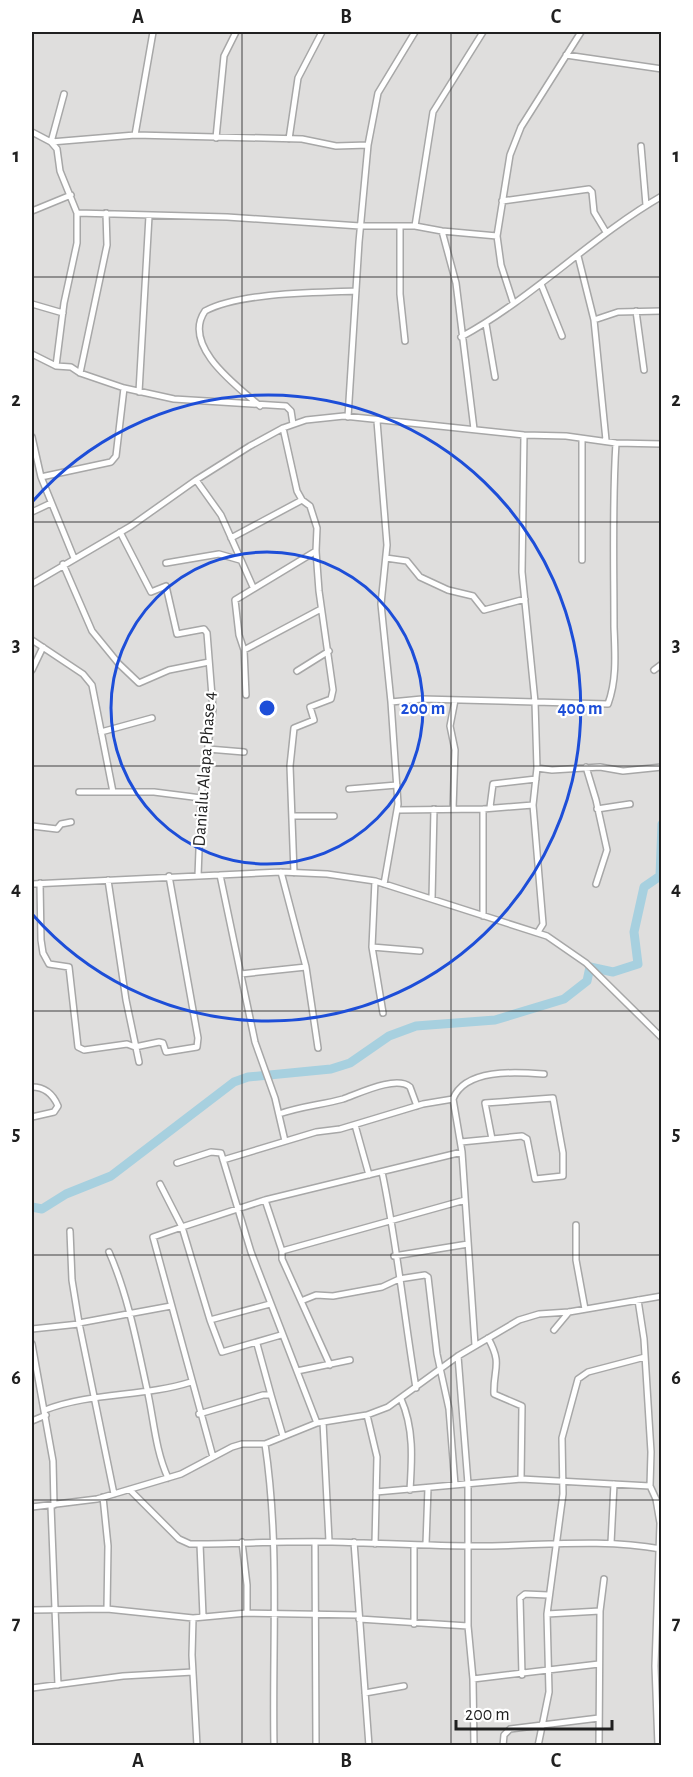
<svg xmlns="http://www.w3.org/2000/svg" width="693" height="1777" font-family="'Alegreya Sans',sans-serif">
<rect width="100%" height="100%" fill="#f1eee7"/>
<path fill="#dfdedd" d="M32,32H661V1745H32Z"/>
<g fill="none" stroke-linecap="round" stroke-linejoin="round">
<path stroke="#a7d0df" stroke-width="9" d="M32,1207L42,1209L66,1194L111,1176L234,1082L248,1077L331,1069L350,1063L389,1036L416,1026L495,1020L564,999L587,981L590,967L613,972L638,964L634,932L644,887L660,876L662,824"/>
<g stroke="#a7a7a7" stroke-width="8">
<path id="minor" d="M566,55L662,69
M64,94L51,142L135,135L302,139L336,146L368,145
M32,132L51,142L57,149L60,171L77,213V243L64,303L56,366
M135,135L153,32
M216,138L224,56L236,32
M289,139L298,78L322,32
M641,146L646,205
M502,201L589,189L592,192L594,212L606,232
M32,211L71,195
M77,213L227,217L360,226H415L442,231L497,236
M415,226L433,112L483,32
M400,227V294L405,341
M442,231L456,283L474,429
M578,256L594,320L606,440
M541,284L562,336
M513,302L501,265L497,236L510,155L521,127L581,32
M32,304L63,313
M636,311L644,370
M594,320L618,312L662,311
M486,324L495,377
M461,337C533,298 591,237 662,196
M32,354L56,366L71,367L80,373L124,388L174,399L286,406L291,411L293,424
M80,373L107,245L106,213
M139,392L149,216
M260,406C238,387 181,346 205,311C241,292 315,293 356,291
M348,417L359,242L368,145L378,93L415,32
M377,421L387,545L381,604L391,702
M283,428L297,491L302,500L310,506L317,528L316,551L319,591L333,690L331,699L310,707L314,720L294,728L290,766L294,873
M32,437L41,477L74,558
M582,439V560
M616,443C612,504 614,566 614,627C615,653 617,680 608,704L535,702L537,768L552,770L600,767L623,771L662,767
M41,477L111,462L116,456L124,388
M196,480L221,515L253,587
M32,512L51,503
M120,532L151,592L166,586L177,634L204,629L207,633L213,709L201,798L198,876
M231,538L302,500
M386,558L407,561L420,577L448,590L473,596L484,610L525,599
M166,563L219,554L240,560
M63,564L92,631L119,664L139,683L169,670L209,662
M32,584L131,526L196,480L250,446L283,428L306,420L344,416L524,435L566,436L616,443L662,444
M32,640L83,674L92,685L113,792
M244,650L321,609
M32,670L43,647
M654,670L662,664
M297,671L329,651
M246,695L244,650L239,635L235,600L316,551
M101,732L152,718
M208,749L244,752
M586,767L596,800L607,850L596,884
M537,768L533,805L543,924L538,932
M349,789L397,785
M79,792H154L201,798
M490,807L493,784L536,779
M453,809L455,750L450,726L455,700
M483,809V916
M597,809L630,804
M398,810L483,809L533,805
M293,816H334
M32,826L57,829L61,824L71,822
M281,872L306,967L318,1048
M220,875L255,1042L275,1098L285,1141
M108,880L126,1000L139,1062
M375,881L372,947L383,1013
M40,883L41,940L43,953L49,964L69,967L78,1047L84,1050L127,1044L135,1047L159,1042L163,1043L166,1052L197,1047L198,1038L169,876
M32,884L281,872L327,874L375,881L547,936L586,963L662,1038
M384,884L398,804L391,702L422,699L535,702L522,572L524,435
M432,899L434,809
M372,947L420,951
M241,974L306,967
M32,1087C45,1087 53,1094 58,1106L54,1112L32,1117
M279,1114C302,1106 321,1105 343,1099C358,1094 396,1075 410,1087L417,1106
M355,1125L369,1175
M461,1142L522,1136L527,1139L535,1179L563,1176V1153L553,1098L485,1103L492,1139
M223,1160L316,1132L340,1129L423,1104L453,1099
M177,1163L211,1152L221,1153L251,1252L317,1423
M382,1172C397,1243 404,1316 416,1388
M160,1184L182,1227L265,1200L462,1152
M265,1200L282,1251V1259L330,1365
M576,1225V1260L585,1309
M70,1231L72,1280L79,1323L114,1494
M282,1251L465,1200
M109,1252C128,1295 137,1344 147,1389C154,1420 155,1449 168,1478
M394,1256L468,1244
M638,1300L644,1339L651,1452L650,1486L656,1499L660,1523L655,1666L658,1746
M301,1301L316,1295L333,1296L382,1287L399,1279L425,1275L428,1277L437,1354L449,1409L455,1485
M210,1320L222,1352L281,1335
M79,1323L171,1306
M32,1329L79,1324
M554,1330L569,1312
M488,1338C503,1365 493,1368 494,1394L522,1406L521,1479
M32,1344L53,1461L54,1505
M257,1344L271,1395
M475,1345L462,1152L453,1099C465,1068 516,1072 544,1074
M458,1356L468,1484V1626L473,1679L474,1746
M297,1371L350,1360
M401,1399C414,1428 412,1459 410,1490
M45,1410C91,1392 144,1397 191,1382
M199,1414L263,1395H271L283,1436
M367,1415L377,1457L375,1544
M32,1421L46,1415
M323,1422L329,1541
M213,1457L153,1237L182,1227L210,1320L270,1304
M130,1490L179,1539L190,1544C237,1544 284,1541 332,1542C380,1543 429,1546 478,1546C539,1546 600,1538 661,1549
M376,1492L521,1479L650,1486
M103,1497L108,1546L107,1609
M51,1506L58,1685
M32,1507L97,1499L181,1474L232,1447L242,1444H265
M242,1542L247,1585V1613
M315,1542L316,1746
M354,1542L369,1746
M611,1543L614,1484
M200,1544L203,1616
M426,1544L428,1488
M414,1546V1624
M32,1610L107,1609L193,1618L247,1613L358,1615
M600,1611L604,1579
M547,1614L600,1611L599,1746
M193,1618L192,1655L197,1746
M359,1619L468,1626
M522,1675L520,1598L525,1594L548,1595
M473,1679L599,1664
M32,1688L123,1676L193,1672
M365,1693L404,1686
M274,1746C272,1645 280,1544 265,1444L317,1423L367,1415L388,1407L458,1356L519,1320L539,1314L569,1312L662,1296
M503,1746L504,1735L510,1729L599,1718
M538,1746L549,1692L547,1614L563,1494L562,1438L578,1379L588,1372L645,1357"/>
</g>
<use href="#minor" stroke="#fff" stroke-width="5"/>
</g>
<path fill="none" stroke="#202020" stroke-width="1.5" stroke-opacity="0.55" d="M242,32V1746M451,32V1746M32,277H662M32,522H662M32,766H662M32,1011H662M32,1255H662M32,1500H662"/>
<g fill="none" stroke="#1d4ed8" stroke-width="3">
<circle cx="267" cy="708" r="156"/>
<path d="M33 501A313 313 0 1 1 33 915"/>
</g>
<g text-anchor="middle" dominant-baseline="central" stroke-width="4.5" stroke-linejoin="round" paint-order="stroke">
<g font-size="18" fill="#202020" stroke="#fff">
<text transform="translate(205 769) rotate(-86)">Danialu Alapa Phase 4</text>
</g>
</g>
<circle cx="267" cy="708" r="9" fill="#1d4ed8" stroke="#fff" stroke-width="3"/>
<g font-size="18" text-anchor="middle" font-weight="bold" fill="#1d4ed8" stroke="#fff" stroke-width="4.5" stroke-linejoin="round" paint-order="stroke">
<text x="423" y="714">200 m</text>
<text x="580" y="714">400 m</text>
</g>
<rect width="693" height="1777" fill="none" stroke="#ffffff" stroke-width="66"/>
<path d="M456 1720v9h156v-9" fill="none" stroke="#202020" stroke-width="3"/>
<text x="465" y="1720" font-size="18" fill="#202020" stroke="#ffffff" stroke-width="4.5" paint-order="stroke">200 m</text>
<rect x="33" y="33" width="627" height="1711" fill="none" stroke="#202020" stroke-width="2"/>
<g font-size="20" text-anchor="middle" font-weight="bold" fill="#202020">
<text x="138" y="23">A</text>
<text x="346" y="23">B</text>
<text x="556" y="23">C</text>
<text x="16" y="162">1</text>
<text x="676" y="162">1</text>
<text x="16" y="406">2</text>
<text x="676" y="406">2</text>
<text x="16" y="651">3</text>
<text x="676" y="651">3</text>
<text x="16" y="895">4</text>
<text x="676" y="895">4</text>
<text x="16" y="1140">5</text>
<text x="676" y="1140">5</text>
<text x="16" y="1384">6</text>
<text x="676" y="1384">6</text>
<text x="16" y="1629">7</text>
<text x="676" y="1629">7</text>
<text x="138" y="1767">A</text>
<text x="346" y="1767">B</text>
<text x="556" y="1767">C</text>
</g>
</svg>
